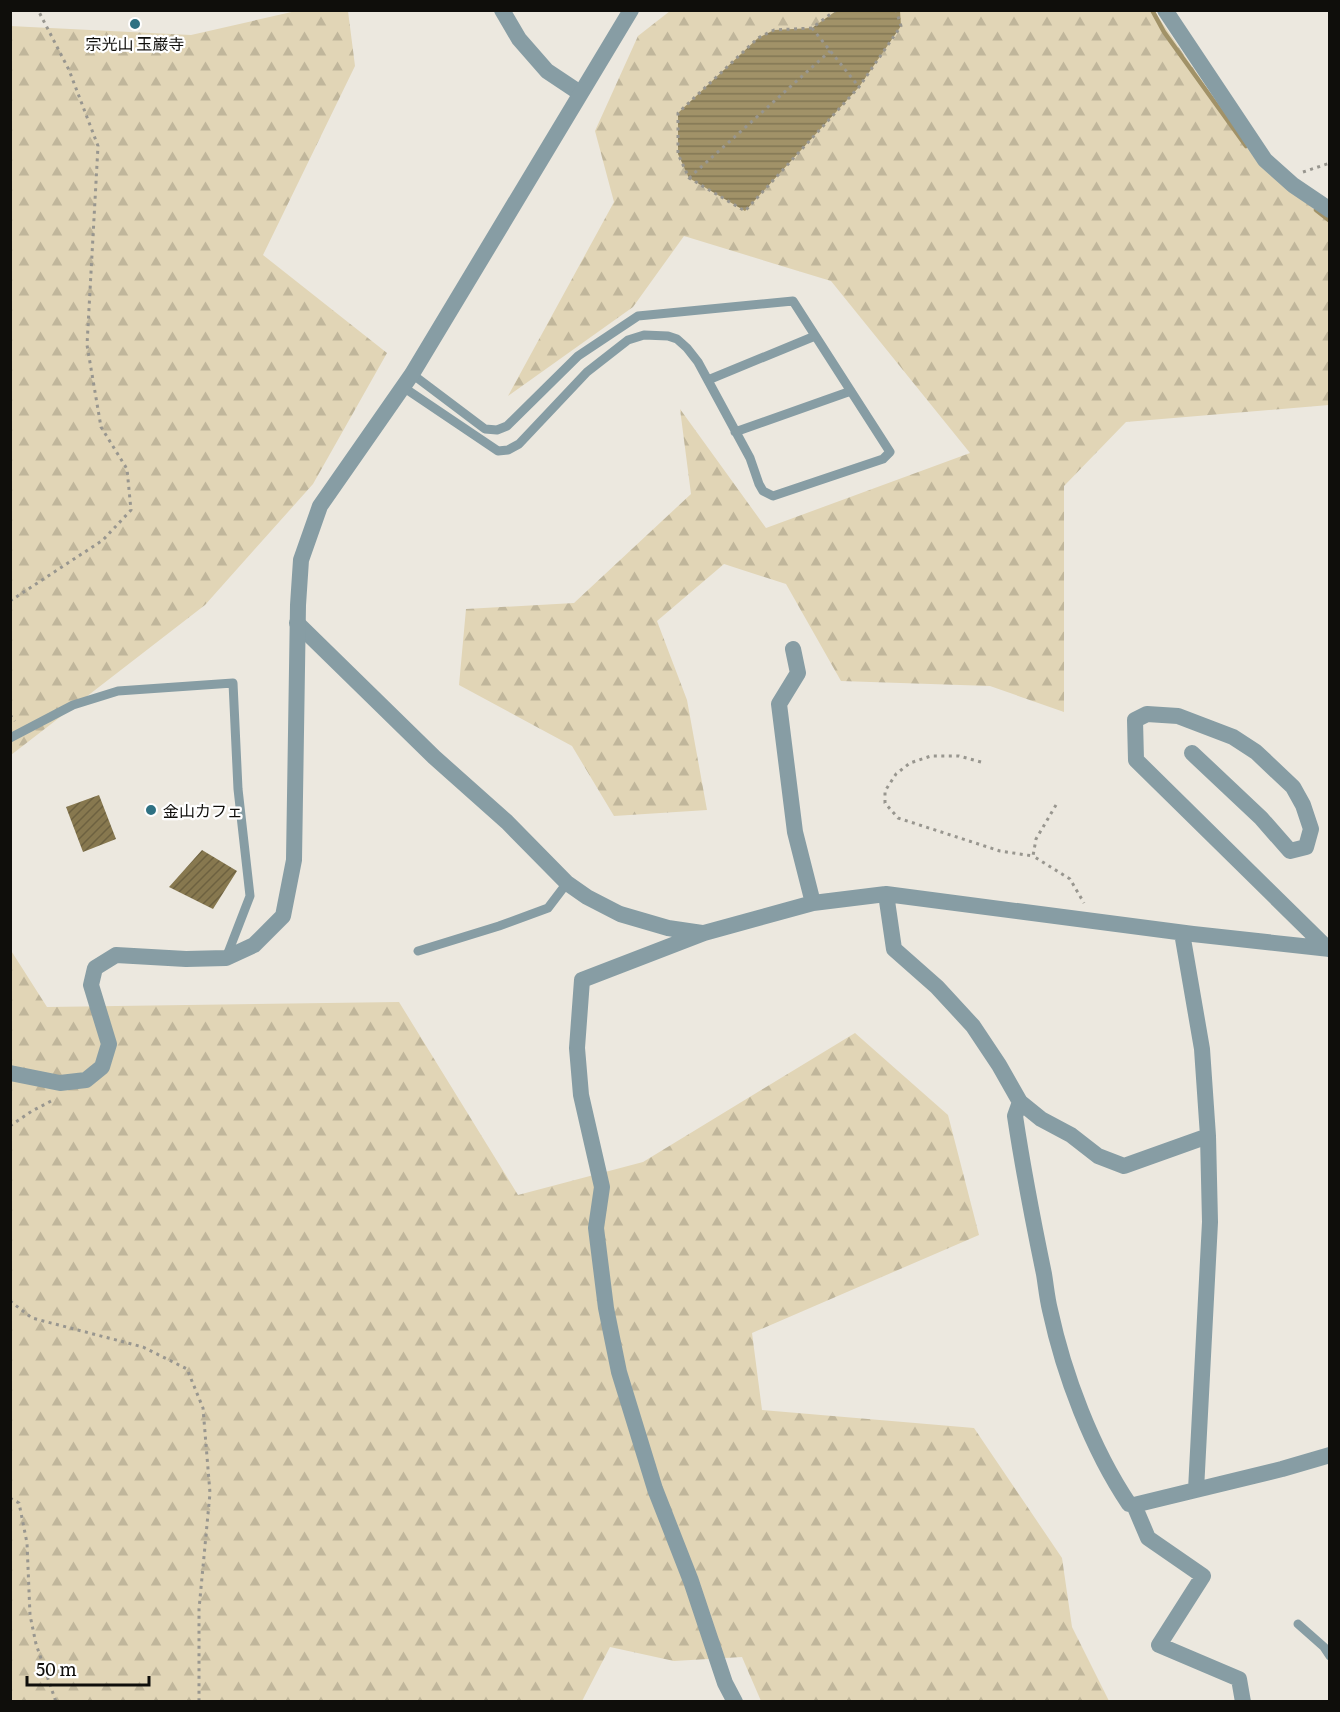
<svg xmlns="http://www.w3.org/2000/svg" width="1340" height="1712" font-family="Literata,'Noto Sans JP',serif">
<defs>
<pattern id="forest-firs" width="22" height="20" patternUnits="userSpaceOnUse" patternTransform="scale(1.5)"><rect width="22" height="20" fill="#e1d5b6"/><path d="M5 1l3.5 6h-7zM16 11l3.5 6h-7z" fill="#c0b69b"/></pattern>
<pattern id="water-rules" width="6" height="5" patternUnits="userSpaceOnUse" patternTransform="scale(1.5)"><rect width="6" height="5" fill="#a19268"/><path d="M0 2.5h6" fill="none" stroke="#827654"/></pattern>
<pattern id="building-hatch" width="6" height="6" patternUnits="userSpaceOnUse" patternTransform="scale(1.5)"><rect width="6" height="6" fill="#87784f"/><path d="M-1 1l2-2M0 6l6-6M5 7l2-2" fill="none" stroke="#6d6140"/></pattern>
</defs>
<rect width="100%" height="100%" fill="#ece8df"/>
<path fill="url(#forest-firs)" d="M296,11H348L355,66L263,255L387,353L313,484L205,605L11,755L10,26L191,35Z
M670,11H1154L1260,165L1329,221V405L1126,422L1064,486V712L990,686L841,681L786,584L724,564L657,621L687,700L707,810L614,816L572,746L459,685L466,609L574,603L691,494L680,409L766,528L970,453L831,281L684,236L633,307L508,396L614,202L595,131L638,36Z
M10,949L47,1007L399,1002L518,1195L643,1162L855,1033L948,1115L979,1235L752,1333L762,1410L974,1428L1062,1558L1072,1627L1109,1701H761L742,1657L674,1661L610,1647L582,1701H11Z"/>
<path fill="url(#water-rules)" d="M836,11H900L901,26L859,87L745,211L689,178L678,154V113L758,38L774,30L812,28Z"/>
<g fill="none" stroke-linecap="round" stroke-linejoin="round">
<path stroke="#a19268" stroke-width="4.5" d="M1152,10L1164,32L1246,146
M1316,210L1330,221"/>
</g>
<path fill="url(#building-hatch)" d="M99,795L116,839L83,852L66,807Z
M202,850L237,871L213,909L169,887Z"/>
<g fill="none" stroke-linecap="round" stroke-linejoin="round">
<path stroke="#98968f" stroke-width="3" stroke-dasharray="3 4.5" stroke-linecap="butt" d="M836,10L812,28L774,30L758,38L678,113V154L689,178L745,211L859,87L901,26L896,10
M812,28L859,87
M1303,172L1330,163
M689,178L830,51
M10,601L103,540L131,510L127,469L101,427L87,345L98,146L69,70L38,10
M10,715L15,721
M981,762L959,756H931L910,763L896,774L885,791V803L898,818L1000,851L1033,856
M1056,805L1036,839L1033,856L1070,879L1084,903
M10,1126L32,1111L55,1099
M10,1301L32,1318L143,1347L187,1369L203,1408L210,1493L199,1609V1702
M10,1498L19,1503L27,1543L30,1615L36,1644L56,1702"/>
<path stroke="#879da4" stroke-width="9" d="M708,380L815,336
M403,387L498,451L508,450L519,444L587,372L628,340L644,335L668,336L677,339L687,348L698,362L750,458L759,484L763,491L773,496L883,459L890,452L793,301L638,316L578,356L507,426L497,430L485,429L412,374
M735,432L851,391
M10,738L73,705L118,691L233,683L238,789L250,896L226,958
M418,951L499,926L548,908L567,883
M1298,1624L1324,1647L1330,1656"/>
<path stroke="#879da4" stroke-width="16" d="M502,10L519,39L547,71L580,93
M1165,10L1265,160L1293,185L1330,210
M297,623L434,757L507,822L567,883L587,897L620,914L668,928L702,933
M793,649L798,673L779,704L795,832L813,903
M1192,753L1261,818L1290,851L1306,847L1311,829L1303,805L1293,787L1256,752L1233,737L1178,716L1147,714L1135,720L1136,760L1328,949
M886,894L894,949L937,987L973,1026L999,1065L1020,1102L1015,1116C1023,1169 1033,1221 1044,1274C1046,1286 1047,1298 1050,1310C1064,1375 1092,1449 1129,1504L1134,1505L1148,1538L1203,1576L1159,1645L1239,1679L1243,1702
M1182,933L1202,1049L1208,1136L1210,1222L1196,1490
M1020,1102L1041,1119L1071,1135L1098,1156L1124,1166L1208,1136
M1134,1505L1282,1469L1330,1455
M735,1702L725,1683L691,1581L655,1489L619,1372L606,1308L596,1228L602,1187L581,1095L577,1048L582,980L704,933L813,903L886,894L1193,934L1330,949"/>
<path stroke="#879da4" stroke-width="16" d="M10,1073L60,1083L86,1080L102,1067L109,1044L91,985L95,968L116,955L186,959L226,958L254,945L283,916L294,860L298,605L301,560L320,506L412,374L631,10"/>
</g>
<g fill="#2e7183" stroke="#fff" stroke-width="2">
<circle cx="135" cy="24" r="6"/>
<circle cx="151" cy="810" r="6"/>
</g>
<g text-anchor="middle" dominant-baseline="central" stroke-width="4.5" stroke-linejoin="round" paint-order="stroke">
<g font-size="16" fill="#0f0e0b" stroke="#fff">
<text x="135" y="43">宗光山 玉巌寺</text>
<text x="163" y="810" text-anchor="start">金山カフェ</text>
</g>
</g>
<rect width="1340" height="1712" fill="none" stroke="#0f0e0b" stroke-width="24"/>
<path d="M27 1676v9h122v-9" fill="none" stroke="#0f0e0b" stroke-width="3"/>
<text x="36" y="1676" font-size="18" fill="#0f0e0b" stroke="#ffffff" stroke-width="4.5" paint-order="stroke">50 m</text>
</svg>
